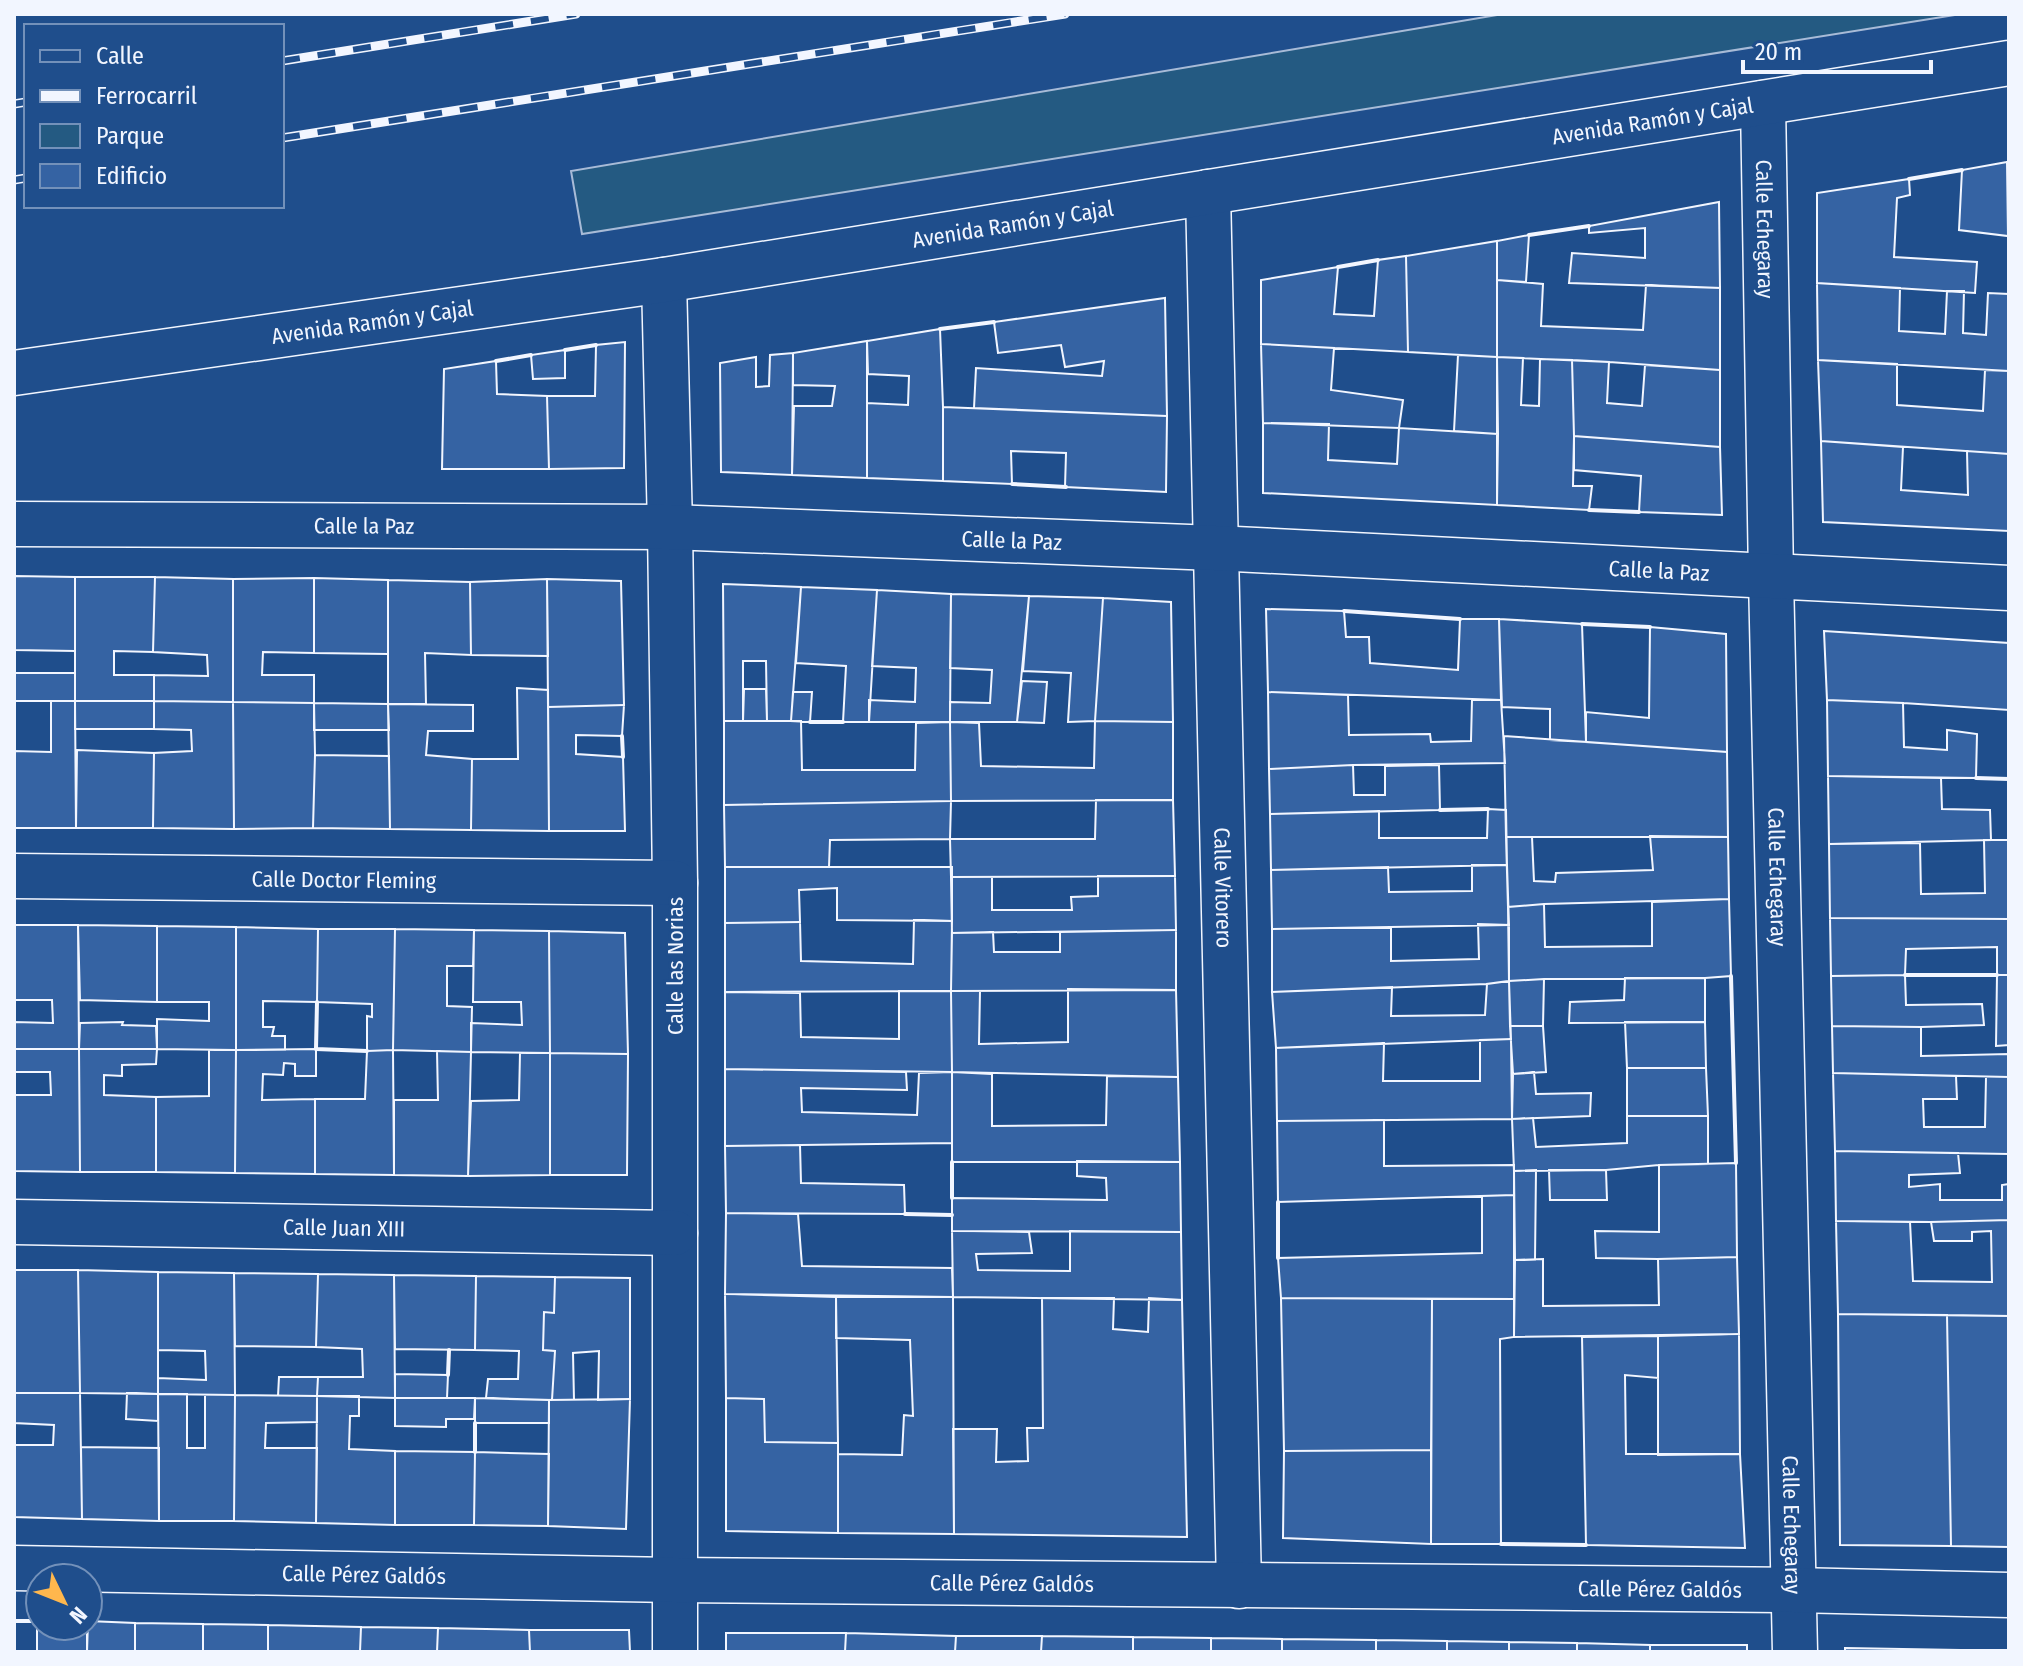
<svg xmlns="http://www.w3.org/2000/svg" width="2023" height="1666" font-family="'Fira Sans Condensed',sans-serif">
<rect width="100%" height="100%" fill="#1f4e8c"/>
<path fill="#245a82" stroke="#a8bbd7" stroke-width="2" d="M1503,14H1961L582,234L571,171Z"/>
<path fill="#3563a3" stroke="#f2f6ff" stroke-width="2" d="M2007,162L2008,236L1959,230L1962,170Z
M2007,162H2009V219H2008Z
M1909,179L1910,195L1897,198L1894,257L1977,262L1975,293L1817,283V193Z
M1719,202L1720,288L1569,283L1572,253L1645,258V228L1589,233V226Z
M1529,235L1526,282L1497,280V241Z
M1497,241V357L1408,352L1406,256Z
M1406,256L1408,352L1261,344V280L1338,267L1334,314L1374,316L1378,260Z
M1497,280L1543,284L1541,326L1643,330L1646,285L1720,288V370L1609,362L1497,357Z
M1817,283L1900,288L1899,331L1945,334L1947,291H1964L1963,333L1986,335L1988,293L2009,294V371L1818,360Z
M1165,298L1167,416L974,408L976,368L1102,376L1104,361L1065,367L1061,345L998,353L994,322Z
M940,329L943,407V481L867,478V403L908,405L909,376L868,374L867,341Z
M867,341V478L792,475L794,406H832L835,386L793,385V353Z
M625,342L624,468L549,469L547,396H595L596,345Z
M1261,344L1334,348L1331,390L1403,400L1399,428L1263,423Z
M565,350V378L533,379L531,355Z
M793,353L792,475L721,472L720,363L756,357V387L769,386L770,355Z
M1458,355L1497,357L1498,434L1454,431Z
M1497,357L1523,358L1521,405L1539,406L1540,359L1572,360L1574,436L1573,486H1592L1589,510L1497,505Z
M1572,360L1609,362L1607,403L1642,406L1645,365L1720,370V447L1574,436Z
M1818,360L1897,364V405L1983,411L1985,370L2009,371V454L1821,441Z
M496,361L497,394L547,396L549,469H442L444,369Z
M943,407L1167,416L1166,492L1065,487L1066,453L1011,451L1012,484L943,481Z
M1263,423L1329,424L1328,460L1397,464L1399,428L1498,434L1497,505L1263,493Z
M1574,436L1720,447L1722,515L1639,512L1641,476L1574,470Z
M1821,441L1903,447L1901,490L1968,495L1967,451L2009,454V531L1823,522Z
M14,576L75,577V651L14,650Z
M75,577H155L153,652L114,651V675H154V701H75Z
M155,577L233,579V702L154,701V675L208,676L207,655L153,652Z
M314,578L388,580V654L314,653Z
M314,578V653L263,652L262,675H314V703L233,702V579Z
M547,579L621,581L624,705L548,707Z
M547,579L548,656L471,655L470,582Z
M388,580L470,582L471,655L425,653L426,704H388Z
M723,584L801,587L791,721H767L766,661H743V721H724Z
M801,587L877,590L869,722H843L846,666L796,663Z
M877,590L951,594L950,722H869V700L915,702L916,668L872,666Z
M951,594L1029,596L1017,722H950V702L990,703L992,670L950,668Z
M1029,596L1103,598L1095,721L1068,722L1071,673L1023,671Z
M1103,598L1171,602L1173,722L1095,721Z
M1266,609L1344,611L1346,637H1369L1370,663L1458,670L1460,619H1499L1501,700L1268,692Z
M1499,619L1582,624L1586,742L1550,740V709L1502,707Z
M1650,627L1726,634L1727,752L1586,742V712L1649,718Z
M1824,631L2009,643V710L1903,703L1827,700Z
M14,673H75V701H14Z
M1022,681L1047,682L1044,723L1017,722Z
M517,688L548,690L549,831L471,830L472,759H518Z
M744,689H766L767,721H743Z
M793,692H812L810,722L791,721Z
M1268,692L1348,695L1349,735L1430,734L1431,742L1471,741L1472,700H1501L1505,763L1353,765L1269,769Z
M1827,700L1903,703L1904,747L1947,750V730L1977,734L1976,778L1828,776Z
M51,701H75L76,828H14V751L51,752Z
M75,701H154V729H75Z
M154,701L233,702L234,829L153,828L154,753L192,751L191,730L154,729Z
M233,702L314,703L315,755L313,828L234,829Z
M314,703L388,704L389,730H314Z
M388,704L473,705V731H428L426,755L472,759L471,830L390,829Z
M624,705L622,736L576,735V754L623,757L625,831H549L548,707Z
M724,721H801L802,770H915L916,723L950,722L951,801L724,805Z
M1095,721L1173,722V800L951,801L950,722L979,723L981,766L1094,768Z
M1504,736L1727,752L1728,837H1506Z
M77,750L154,753L153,828H76Z
M315,755L389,756L390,829L313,828Z
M1353,765L1354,795H1385V766L1439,765L1440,810L1270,814L1269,769Z
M1828,776L1941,778L1942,809L1990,810L1991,840L1829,844Z
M1096,800H1173L1175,876L951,877L950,839H1095Z
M951,801L950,839L830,840L829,867H725L724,805Z
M1488,809L1506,810L1507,865L1271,870L1270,814L1379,811V838H1487Z
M1650,836L1728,837L1729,899L1544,904L1508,907L1506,837H1532L1534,881L1555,882L1556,873L1653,870Z
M1984,840H2009V919L1830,918L1829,844L1920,843L1921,894L1985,893Z
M1472,865H1507L1509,925L1272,929L1271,870L1388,867L1389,892L1472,891Z
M725,867H952V921L837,920V888L799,890L800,922L725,923Z
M1098,876H1175L1176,930L952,933L951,877H992V910H1072L1071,897L1098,896Z
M1729,899L1731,976L1705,978L1544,979L1509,981L1508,907L1544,904L1545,947L1652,946V902Z
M1830,918L2009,919V975H1997V947L1906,949L1905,975L1831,976Z
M914,920L952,921L951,991L725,992V923L800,922L801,961L913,964Z
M1478,924L1509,925V981L1487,984L1272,992V929L1391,927V961L1479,959Z
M14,925H78L79,1049H14V1022L53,1023L52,1000H14Z
M78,925L157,926V1002L80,1000Z
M157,926L236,927V1050L157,1049V1019L209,1021V1002H157Z
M236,927L318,929L317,1002L263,1001V1027H274L272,1036H285V1050H236Z
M318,929H395L393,1050L367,1051V1016L372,1017V1004L317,1002Z
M395,929L474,930L473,966H447V1006L472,1007L471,1052L393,1050Z
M474,930L549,931L550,1053L471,1052V1023L522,1025L521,1002H473Z
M1176,930V990L951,991L952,933L993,932L994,952H1060V932Z
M549,931L625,933L628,1054L550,1053Z
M1905,975L1906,1005L1982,1004L1984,1025L1921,1027L1832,1026L1831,976Z
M1997,975H2009V1045L1996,1046Z
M1625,978H1705V1022L1569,1023L1570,1002L1624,1000Z
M1544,979L1543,1026H1510L1509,981Z
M1509,981L1511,1039L1276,1048L1272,992L1392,987L1391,1016L1485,1015L1487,984Z
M1068,989L1176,990L1178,1077L952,1072L951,991H980L979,1044L1068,1042Z
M899,991H951L952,1072L725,1069V992L800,993L801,1037L899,1039Z
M123,1022L122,1025L156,1026L157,1049H79L80,1023Z
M1625,1022H1705L1706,1068H1627Z
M1510,1026H1543L1546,1072L1513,1074Z
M1832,1026L1921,1027V1056L2009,1054V1077L1833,1073Z
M1511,1039L1512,1119L1277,1121L1276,1048L1384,1043L1383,1081H1480V1040Z
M14,1049H79L80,1172L14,1171V1095H51L50,1072H14Z
M79,1049H157L156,1064L122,1065V1076L104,1075V1095L156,1097V1172H80Z
M316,1049V1076H295V1064L284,1063L283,1075L263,1074L262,1100L315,1099V1174L235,1173L236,1050Z
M209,1050H236L235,1173L156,1172V1097L209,1096Z
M393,1050L394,1175L315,1174V1099H365L367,1051Z
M437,1051L471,1052L468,1176L394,1175V1100H438Z
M520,1053H550V1175L468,1176L471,1101L519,1100Z
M550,1053L628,1054L627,1175H550Z
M1627,1068H1706L1708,1116H1627Z
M725,1069L906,1072L907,1090L801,1088L802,1112L917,1115L919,1073L952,1072V1143L725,1146Z
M952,1072L992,1074V1126L1106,1125L1107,1076L1178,1077L1180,1162H952Z
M1534,1072L1536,1094L1591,1093L1590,1116L1512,1119L1513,1074Z
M1833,1073L1956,1076L1957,1099H1923L1924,1127H1985L1986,1077H2009V1154L1835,1151Z
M1627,1116H1708V1164L1659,1165L1606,1170L1514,1171L1512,1119L1533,1118L1536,1147L1627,1143Z
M1384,1120V1166L1514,1165V1195L1278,1202L1277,1121Z
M800,1145L801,1183L904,1185L905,1214L726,1213L725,1146Z
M1835,1151L1958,1153L1960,1173L1909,1175V1187L1940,1184V1200H2002V1185L2009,1184V1220L1931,1222L1836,1221Z
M1077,1161L1180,1162L1181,1232L952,1231V1198L1107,1200L1106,1178L1077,1176Z
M1736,1163L1737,1257L1658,1259L1596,1258L1595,1231L1659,1232V1165Z
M1536,1170L1535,1260H1515L1514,1171Z
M1549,1170H1606L1607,1200H1550Z
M1514,1195V1299L1281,1298L1278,1258L1482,1253V1196Z
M726,1213L798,1214L802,1266L952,1268L953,1297L725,1294Z
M2009,1220V1316L1838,1314L1836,1221L1910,1222L1913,1281L1992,1282L1991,1231L1972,1232V1241H1934L1931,1222Z
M952,1231L1029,1232L1032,1253L976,1254L978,1270L1070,1271V1231L1181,1232L1182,1300L953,1297Z
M1737,1257L1739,1334L1514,1337L1515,1260L1543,1259V1306L1659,1305L1658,1259Z
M14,1270H78L80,1393H14Z
M78,1270L158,1272V1394L80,1393Z
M158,1272L234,1273L235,1395L158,1394V1378L206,1380L205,1351L158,1350Z
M234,1273L318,1274L316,1347L235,1346Z
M318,1274L394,1275L395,1398L317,1396L318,1377H363L362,1349L316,1347Z
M394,1275L476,1276L475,1350L395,1349Z
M476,1276L555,1277L554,1313L544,1312L543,1350L555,1351L552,1400L486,1398L488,1379H518L519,1351L475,1350Z
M555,1277L630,1278V1399L598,1400L599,1351L573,1353L574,1400H552L555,1351L543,1350L544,1312L554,1313Z
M725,1294L836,1297L838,1443L765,1442L764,1399L726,1398Z
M836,1297H953L954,1534L838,1533V1454L902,1455L904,1415L913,1416L910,1340L836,1338Z
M1042,1298H1114L1113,1329L1148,1332L1149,1298L1182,1300L1187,1537L954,1534L953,1429H997L996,1462L1028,1461L1027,1428H1043Z
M1281,1298L1432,1299L1431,1450L1284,1451Z
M1432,1299H1514V1337L1500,1339L1501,1544H1431Z
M1838,1314L1947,1315L1951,1546L1840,1545Z
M1947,1315L2009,1316V1547L1951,1546Z
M1739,1334L1740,1454L1658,1455V1336Z
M1658,1336V1378L1625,1375L1626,1454H1740L1745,1548L1586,1545L1582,1337Z
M395,1374L448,1375L447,1398H395Z
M279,1377H318L317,1396H278Z
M14,1393H80L82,1519L14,1517V1445H53L54,1425L14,1423Z
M127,1393L158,1394V1421L126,1419Z
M158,1394H187V1448H205V1395H235L234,1521H159Z
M235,1395L317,1396V1422L266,1423L265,1448H317L316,1523L234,1521Z
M317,1396H359V1416H350L349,1449L395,1451V1525L316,1523Z
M395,1398H475L474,1419H446V1427L395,1426Z
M475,1398L549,1400V1423H475Z
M726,1398L764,1399L765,1442L838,1443V1533L726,1531Z
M630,1399L626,1529L548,1526L549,1400Z
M81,1447L159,1448V1521L82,1519Z
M1431,1450V1544L1283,1538L1284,1451Z
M395,1451L475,1452L474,1525H395Z
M475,1452L549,1454L548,1526L474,1525Z
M37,1621H40V1626H87V1652H37Z
M88,1621L135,1623V1652H87Z
M135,1623L203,1624V1652H135Z
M203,1624L268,1625V1652H203Z
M268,1625L361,1627L360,1652H268Z
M361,1627L438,1628L437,1652H360Z
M438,1628L529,1630L530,1652H437Z
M529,1630H629L630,1652H530Z
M726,1633H846L845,1652H726Z
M846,1633L956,1636L955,1652H845Z
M956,1636H1042L1041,1652H955Z
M1042,1636L1133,1637V1652H1041Z
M1133,1637L1211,1638V1652H1133Z
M1211,1638L1282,1639V1652H1211Z
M1282,1639L1376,1640V1652H1282Z
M1376,1640L1447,1641V1652H1376Z
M1447,1641L1509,1642V1652H1447Z
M1509,1642L1577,1643V1652H1509Z
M1577,1643L1650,1645V1652H1577Z
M1650,1645H1747V1652H1650Z
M1845,1648L1960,1650V1652H1845Z
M1960,1650H2009V1652H1960Z"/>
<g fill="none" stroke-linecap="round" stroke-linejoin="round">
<g stroke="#f2f6ff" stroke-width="47">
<g id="street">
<path id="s1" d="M1763,103L1771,577L1795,1652"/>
<path id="s2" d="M1208,192L1239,1586"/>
<path d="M664,280L670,527L675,883V1652"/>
<path id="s3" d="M14,373L664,280L2009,63"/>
<path id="s4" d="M14,524L670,527L1215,548L2009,588"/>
<path id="s5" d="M14,876L675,883"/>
<path id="s6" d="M14,1222L675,1233"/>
<path id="s7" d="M14,1568L673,1580L1794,1590L2009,1595"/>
</g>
</g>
<use href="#street" stroke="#1f4e8c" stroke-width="44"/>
<g stroke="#f2f6ff" stroke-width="9">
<path id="rail" d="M282,61L576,14
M14,104L26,102
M282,138L1065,14
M14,180L26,178"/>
</g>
<use href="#rail" stroke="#1f4e8c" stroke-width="6" stroke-dasharray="18" stroke-linecap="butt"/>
<path stroke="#f2f6ff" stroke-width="4" d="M1909,179L1962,170
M1529,235L1589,226
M1338,267L1378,260
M940,329L994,322
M565,350L596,345
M496,361L531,355
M1012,484L1066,487
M1589,510L1639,512
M1344,611L1460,619
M1582,624L1650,627
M810,722H843
M622,736L623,757
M1976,778L2009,779
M1440,810L1488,809
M1905,975H1997
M1731,976L1736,1163
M317,1002L316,1049L367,1051
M952,1162V1198
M1278,1202V1258
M905,1214L952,1215
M448,1375L449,1350
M475,1423V1452
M1501,1544L1586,1545
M14,1621H37"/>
</g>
<g text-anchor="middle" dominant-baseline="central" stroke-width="6" stroke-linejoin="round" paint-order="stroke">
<g font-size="22" fill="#f2f6ff" stroke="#1f4e8c">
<text stroke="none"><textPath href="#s3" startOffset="1658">Avenida Ramón y Cajal</textPath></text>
<text stroke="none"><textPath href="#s3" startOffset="1010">Avenida Ramón y Cajal</textPath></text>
<text stroke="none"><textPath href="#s1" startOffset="126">Calle Echegaray</textPath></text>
<text stroke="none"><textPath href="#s3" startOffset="362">Avenida Ramón y Cajal</textPath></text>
<text stroke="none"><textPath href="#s4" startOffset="350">Calle la Paz</textPath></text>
<text stroke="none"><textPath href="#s4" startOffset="998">Calle la Paz</textPath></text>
<text stroke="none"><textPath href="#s4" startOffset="1646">Calle la Paz</textPath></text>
<text stroke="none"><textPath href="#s1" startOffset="774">Calle Echegaray</textPath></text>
<text stroke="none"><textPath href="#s5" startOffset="330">Calle Doctor Fleming</textPath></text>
<text stroke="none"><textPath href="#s2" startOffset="696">Calle Vitorero</textPath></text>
<text transform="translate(675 966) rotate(-90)">Calle las Norias</text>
<text stroke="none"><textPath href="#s6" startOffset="330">Calle Juan XIII</textPath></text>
<text stroke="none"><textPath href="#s1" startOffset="1422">Calle Echegaray</textPath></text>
<text stroke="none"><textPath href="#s7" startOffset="350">Calle Pérez Galdós</textPath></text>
<text stroke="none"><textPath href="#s7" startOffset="998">Calle Pérez Galdós</textPath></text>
<text stroke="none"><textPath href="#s7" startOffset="1646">Calle Pérez Galdós</textPath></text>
</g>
</g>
<rect width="2023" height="1666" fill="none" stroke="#f2f6ff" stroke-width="32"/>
<rect x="24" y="24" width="260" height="184" fill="#1f4e8c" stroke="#7391ba" stroke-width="2"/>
<rect x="40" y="50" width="40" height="12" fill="#1f4e8c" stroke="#7391ba" stroke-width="2"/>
<text x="96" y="64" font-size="24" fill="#f2f6ff">Calle</text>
<rect x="40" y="90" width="40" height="12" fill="#f2f6ff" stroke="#7391ba" stroke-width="2"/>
<text x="96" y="104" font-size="24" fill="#f2f6ff">Ferrocarril</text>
<rect x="40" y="124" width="40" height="24" fill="#245a82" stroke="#7391ba" stroke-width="2"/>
<text x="96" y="144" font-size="24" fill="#f2f6ff">Parque</text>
<rect x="40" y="164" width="40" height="24" fill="#3563a3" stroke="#7391ba" stroke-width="2"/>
<text x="96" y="184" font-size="24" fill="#f2f6ff">Edificio</text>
<g transform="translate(64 1602) rotate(133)"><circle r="38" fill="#1f4e8c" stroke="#7391ba" stroke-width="2"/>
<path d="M0-6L14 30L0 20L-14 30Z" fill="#ffb74d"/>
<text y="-12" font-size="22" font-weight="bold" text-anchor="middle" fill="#f2f6ff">N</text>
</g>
<path d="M1743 60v12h188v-12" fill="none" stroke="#f2f6ff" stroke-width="4"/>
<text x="1755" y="60" font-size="24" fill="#f2f6ff" stroke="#1f4e8c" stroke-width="6" paint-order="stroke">20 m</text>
</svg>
